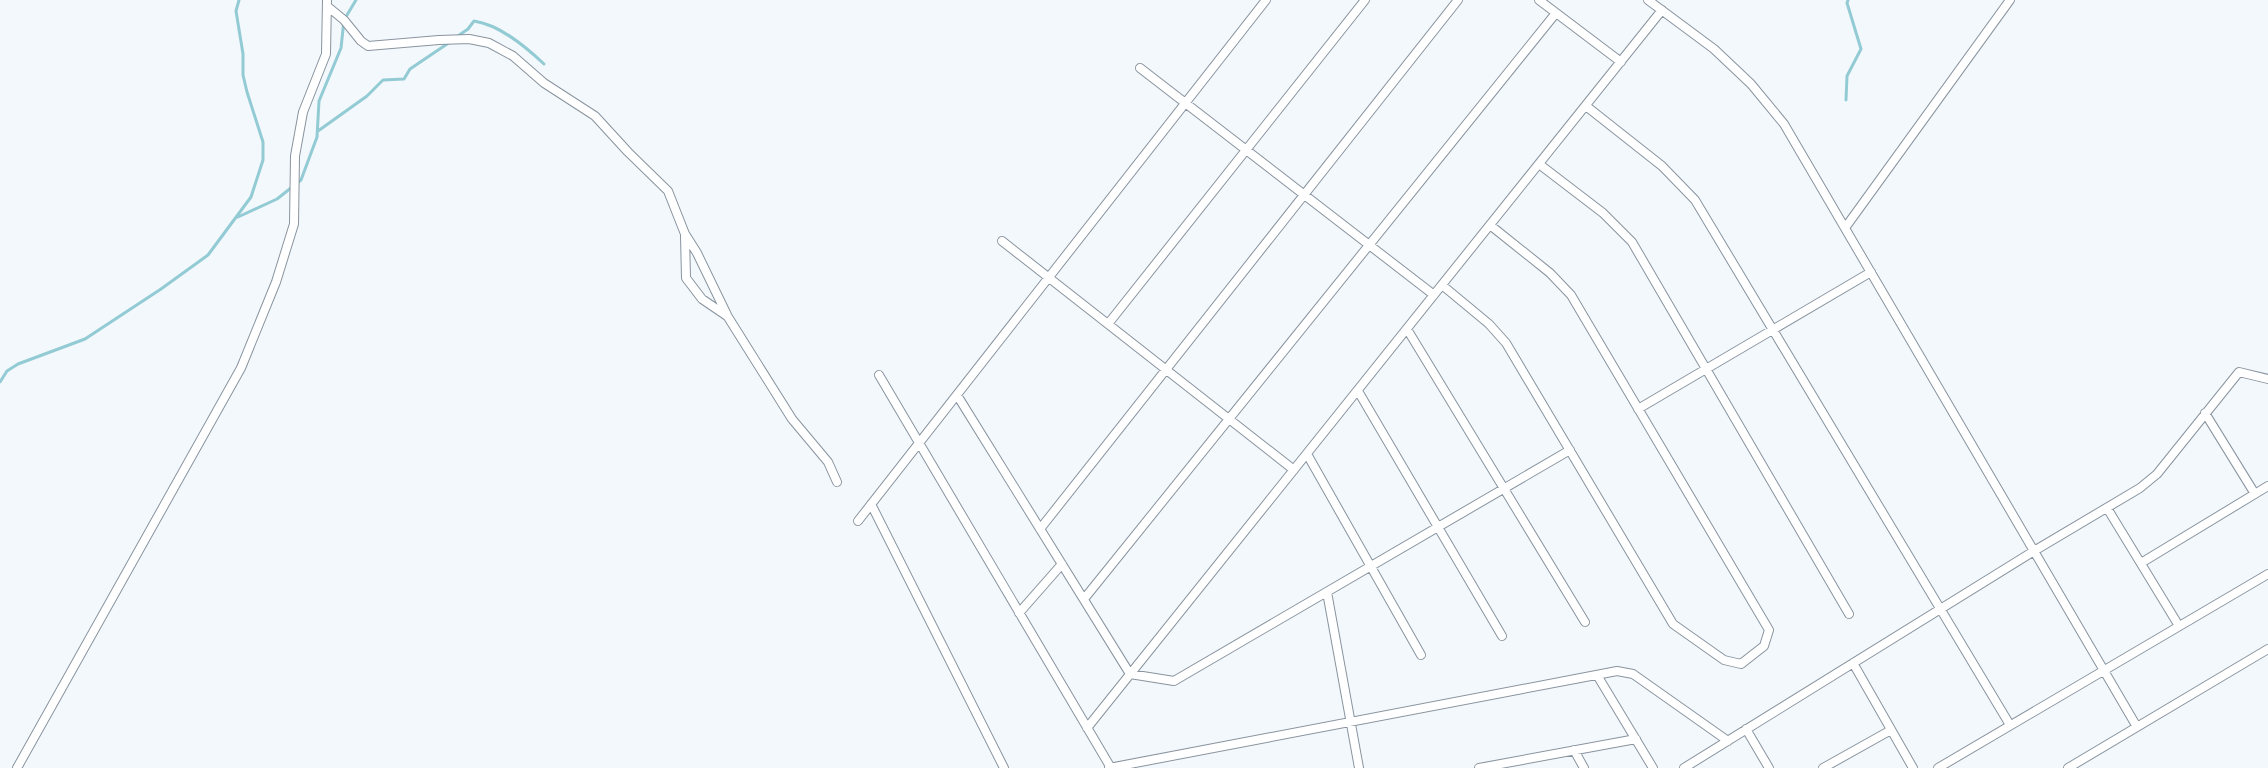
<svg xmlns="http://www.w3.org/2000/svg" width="2268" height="768" font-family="Karla,sans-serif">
<rect width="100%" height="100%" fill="#f3f8fc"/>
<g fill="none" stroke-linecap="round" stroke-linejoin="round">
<path stroke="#93cbd4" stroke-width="3" d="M455,38L468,29L474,21C500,25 525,46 544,64
M1846,100L1847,76L1861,49L1847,3L1848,0
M318,131L367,96L383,80L404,79L410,69L450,42
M238,217L277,199L301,180L317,137L319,101L341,48L344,20L356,0
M0,382L7,371L18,364L85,339L161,289L208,255L251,197L263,160V142L247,92L243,75V54L236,11L239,0"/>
<g stroke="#89949f" stroke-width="10">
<path id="minor" d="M1539,0L1621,62
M1648,0L1714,49L1751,84L1784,124L2137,727
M327,6L344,20L361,41L368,46L439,40L469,39L489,43L513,56L544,83L595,116L628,152L668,191L685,234L697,253L728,317L792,419L828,462L837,482
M1140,68L1434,295
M1586,106L1662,166L1695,200L2010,725
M1539,164L1603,213L1632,242L1849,614
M1845,228L2010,0
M685,236L686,278L702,299L727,316
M1002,241L1294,470
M1442,285L1489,324L1506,343L1673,624L1724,660L1741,664L1764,646L1769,630L1571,295L1550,273L1490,225
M1108,324L1365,0
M1407,329L1585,622
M879,375L1111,768
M1358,391L1502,636
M957,395L1130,674L1174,681L1570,450
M1638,409L1871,272
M2205,413L2255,494
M1307,454L1421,655
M871,504L1004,768
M2107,508L2179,626
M858,521L1266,0
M1040,529L1458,0
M2141,563L2268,486
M1327,592L1359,768
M1084,599L1556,13
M1019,613L1062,564
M1853,663L1913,768
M1597,675L1653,768
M1087,728L1662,10
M1746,729L1769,768
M1574,750L1584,768
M17,768L241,368L276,282L294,224L295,156L303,112L326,54L327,0
M1109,768L1617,671L1633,674L1728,741
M1479,768L1636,739
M1684,768L2034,551L2140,488L2157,474L2239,372L2268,379
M1823,768L1891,730
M1938,768L2268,574
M2068,768L2268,649"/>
</g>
<use href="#minor" stroke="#fff" stroke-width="8"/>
</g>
</svg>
